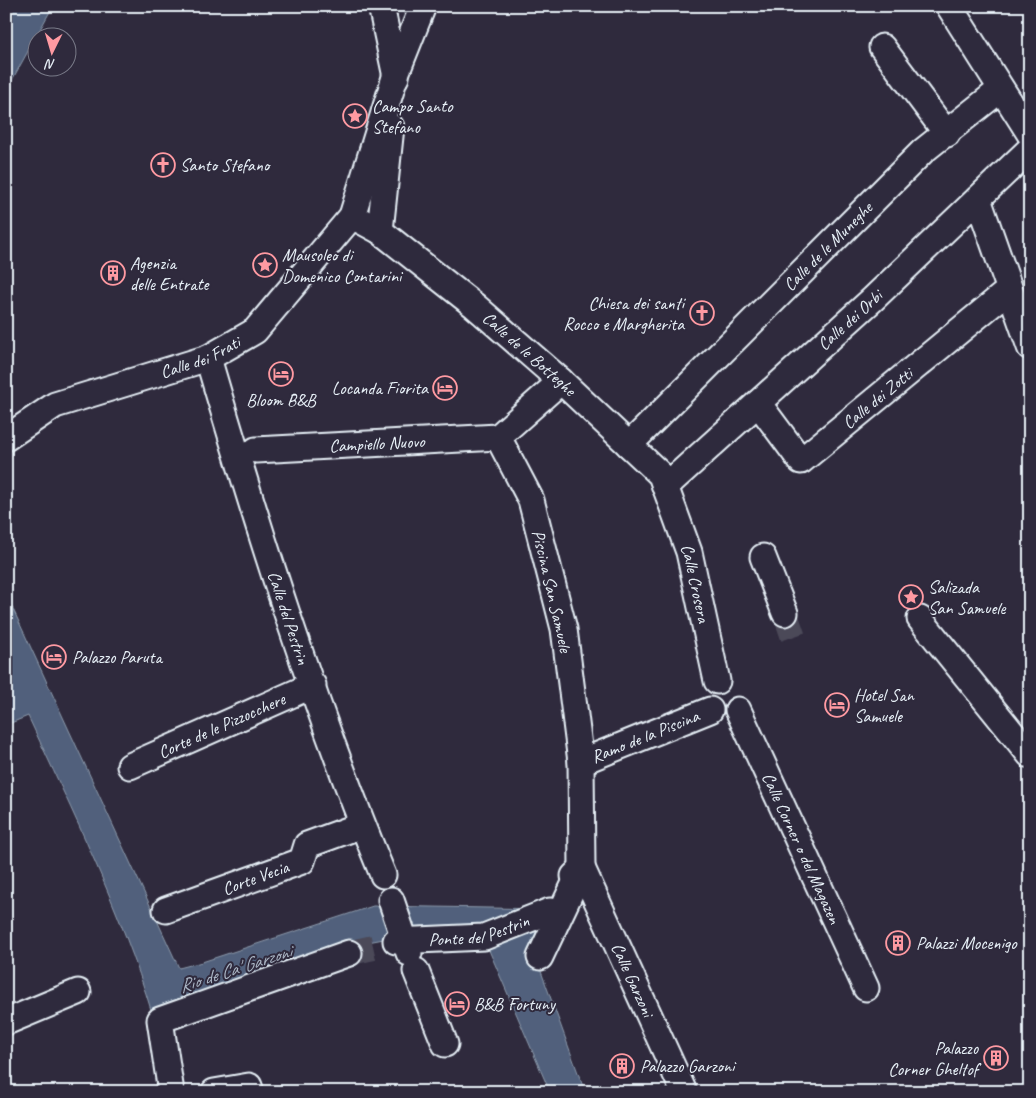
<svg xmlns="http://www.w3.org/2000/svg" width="1036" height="1098" font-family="Caveat,sans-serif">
<rect width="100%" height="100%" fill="#2f2a3d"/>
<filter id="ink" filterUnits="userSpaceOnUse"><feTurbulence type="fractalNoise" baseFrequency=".02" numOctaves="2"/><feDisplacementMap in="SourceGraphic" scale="10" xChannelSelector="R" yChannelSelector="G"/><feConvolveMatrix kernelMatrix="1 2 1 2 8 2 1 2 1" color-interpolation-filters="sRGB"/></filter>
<g filter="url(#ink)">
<path fill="#51617b" stroke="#8d9bad" d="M9,6H53L6,91V12Z
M6,594L179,968L202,962L373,906L548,909L539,966L585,1092H550L485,941L394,937L347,946L152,1013C121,910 73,813 28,716L6,725L8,686Z"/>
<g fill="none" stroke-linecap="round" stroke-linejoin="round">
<path stroke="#4b4859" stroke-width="25" stroke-dasharray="25 12" stroke-linecap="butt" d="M785,613L794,639
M349,953L376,947"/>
<g stroke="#e8f1f8" stroke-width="29">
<g id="pedestrian">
<path d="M381,6L396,77"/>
<path d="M949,6L1030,134"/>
<path d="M882,47L947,134"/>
<path d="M978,199L1030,347"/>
<path id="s1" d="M352,216L380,231L475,306L561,381L661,475L689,552L717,681"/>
<path d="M380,231L391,127"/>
<path id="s2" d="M208,358C259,532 314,707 383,875"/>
<path id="s3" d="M758,403L801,461L1009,290"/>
<path id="s4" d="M6,438L55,405L208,358L255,331L352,216L396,74L423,6"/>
<path id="s5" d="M629,445L923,151L1001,89"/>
<path id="s6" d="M256,450L498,437"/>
<path id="s7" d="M665,487L873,299L1030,149"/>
<path d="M763,557L785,613"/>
<path d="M920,619L1030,755"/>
<path id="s8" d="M738,710L866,988"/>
<path id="s9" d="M581,762L710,710"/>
<path id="s10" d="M130,766L313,685"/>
<path id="s11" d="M574,876L582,868L684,1092"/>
<path d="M391,900L409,953"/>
<path id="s12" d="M166,910L302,861L307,845L362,825"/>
<path id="s13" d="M396,941L484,937L550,911"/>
<path d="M540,957L582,868L581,762L564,629L531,500L498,437L561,381"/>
<path d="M416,971L445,1044"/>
<path d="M6,1022L78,992"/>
<path d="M171,1092L160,1020L349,953"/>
<path d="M214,1092L249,1086L251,1092"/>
</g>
</g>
<use href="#pedestrian" stroke="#2f2a3d" stroke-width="25"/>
</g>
</g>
<defs>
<g id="sight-ring" transform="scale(1.25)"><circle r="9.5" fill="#2f2a3d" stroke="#ff9aa2" stroke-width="1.5"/><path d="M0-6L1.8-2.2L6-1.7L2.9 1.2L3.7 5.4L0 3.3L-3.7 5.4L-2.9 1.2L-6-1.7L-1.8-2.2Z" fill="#ff9aa2"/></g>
<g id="church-ring" transform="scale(1.25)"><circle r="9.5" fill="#2f2a3d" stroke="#ff9aa2" stroke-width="1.5"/><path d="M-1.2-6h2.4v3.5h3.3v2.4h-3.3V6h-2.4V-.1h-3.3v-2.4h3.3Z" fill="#ff9aa2"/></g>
<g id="building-ring" transform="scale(1.25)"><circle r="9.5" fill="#2f2a3d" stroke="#ff9aa2" stroke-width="1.5"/><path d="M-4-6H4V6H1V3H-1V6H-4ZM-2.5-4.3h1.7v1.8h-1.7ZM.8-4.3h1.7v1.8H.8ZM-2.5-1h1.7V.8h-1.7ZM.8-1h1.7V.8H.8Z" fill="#ff9aa2"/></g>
<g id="hotel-ring" transform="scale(1.25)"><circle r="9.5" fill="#2f2a3d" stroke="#ff9aa2" stroke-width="1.5"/><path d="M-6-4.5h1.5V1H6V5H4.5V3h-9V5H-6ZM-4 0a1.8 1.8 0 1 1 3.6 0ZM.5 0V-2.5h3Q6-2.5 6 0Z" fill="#ff9aa2"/></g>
</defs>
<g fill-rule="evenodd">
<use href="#sight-ring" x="355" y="116"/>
<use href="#church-ring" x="163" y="165"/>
<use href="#sight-ring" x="265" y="265"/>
<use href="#building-ring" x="113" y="273"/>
<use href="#church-ring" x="702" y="313"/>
<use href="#hotel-ring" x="281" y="374"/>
<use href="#hotel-ring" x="445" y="388"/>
<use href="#sight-ring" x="911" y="597"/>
<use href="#hotel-ring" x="54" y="657"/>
<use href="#hotel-ring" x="837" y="705"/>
<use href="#building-ring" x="898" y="943"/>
<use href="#hotel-ring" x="457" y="1004"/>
<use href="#building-ring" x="996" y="1058"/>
<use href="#building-ring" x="622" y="1066"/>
</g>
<g text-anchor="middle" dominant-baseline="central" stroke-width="4" stroke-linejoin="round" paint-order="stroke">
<g font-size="18" fill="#e8f1f8" stroke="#2f2a3d" text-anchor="start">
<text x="372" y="106">Campo Santo<tspan x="372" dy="21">Stefano</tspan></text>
<text x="180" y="165">Santo Stefano</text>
<text x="282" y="255">Mausoleo di<tspan x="282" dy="21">Domenico Contarini</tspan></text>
<text x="130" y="263">Agenzia<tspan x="130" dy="21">delle Entrate</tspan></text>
<text x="684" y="303" text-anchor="end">Chiesa dei santi<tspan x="684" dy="21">Rocco e Margherita</tspan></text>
<text x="428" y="388" text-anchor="end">Locanda Fiorita</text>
<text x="281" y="400" text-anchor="middle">Bloom B&amp;B</text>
<text x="928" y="587">Salizada<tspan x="928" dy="21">San Samuele</tspan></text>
<text x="72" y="657">Palazzo Paruta</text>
<text x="854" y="695">Hotel San<tspan x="854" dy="21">Samuele</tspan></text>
<text x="916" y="943">Palazzi Mocenigo</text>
<text x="474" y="1004">B&amp;B Fortuny</text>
<text x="978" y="1048" text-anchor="end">Palazzo<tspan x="978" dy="21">Corner Gheltof</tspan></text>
<text x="640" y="1066">Palazzo Garzoni</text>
</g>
<g font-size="18" fill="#e8f1f8" stroke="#2f2a3d">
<text stroke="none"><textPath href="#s5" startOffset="281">Calle de le Muneghe</textPath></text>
<text stroke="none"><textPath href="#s7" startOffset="249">Calle dei Orbi</textPath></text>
<text stroke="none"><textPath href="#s1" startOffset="225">Calle de le Botteghe</textPath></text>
<text stroke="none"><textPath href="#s4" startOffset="212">Calle dei Frati</textPath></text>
<text stroke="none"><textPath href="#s3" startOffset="171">Calle dei Zotti</textPath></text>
<text stroke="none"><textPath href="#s6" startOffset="121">Campiello Nuovo</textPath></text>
<text stroke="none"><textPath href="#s1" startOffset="518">Calle Crosera</textPath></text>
<text transform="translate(552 591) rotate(77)">Piscina San Samuele</text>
<text stroke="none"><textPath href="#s2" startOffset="272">Calle del Pestrin</textPath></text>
<text stroke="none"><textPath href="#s10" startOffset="100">Corte de le Pizzocchere</textPath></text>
<text stroke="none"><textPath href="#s9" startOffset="69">Ramo de la Piscina</textPath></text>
<text stroke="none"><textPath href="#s8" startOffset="152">Calle Corner o del Magazen</textPath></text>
<text stroke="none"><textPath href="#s12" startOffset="95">Corte Vecia</textPath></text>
<text stroke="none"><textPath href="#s13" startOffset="84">Ponte del Pestrin</textPath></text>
<text stroke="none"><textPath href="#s11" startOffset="134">Calle Garzoni</textPath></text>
</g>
<g font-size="19" font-style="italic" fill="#acb7c6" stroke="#2f2a3d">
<text transform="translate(235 969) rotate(-18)">Rio de Ca' Garzoni</text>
</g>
</g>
<rect width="1036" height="1098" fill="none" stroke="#2f2a3d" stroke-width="25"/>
<rect x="12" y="12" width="1011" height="1073" fill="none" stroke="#e8f1f8" stroke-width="2" filter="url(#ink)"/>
<g transform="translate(52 52) rotate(185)"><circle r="24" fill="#2f2a3d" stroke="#797a88"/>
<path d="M0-4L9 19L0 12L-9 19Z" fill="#ff9aa2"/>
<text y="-8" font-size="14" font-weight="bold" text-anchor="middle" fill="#e8f1f8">N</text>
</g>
</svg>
